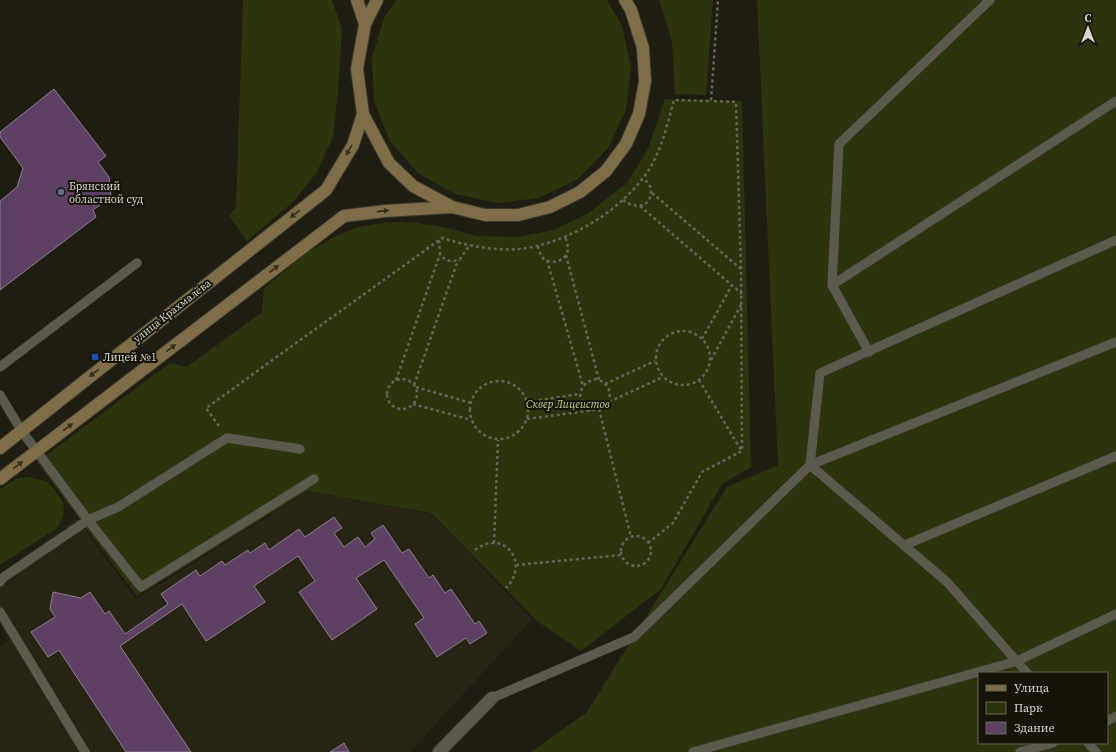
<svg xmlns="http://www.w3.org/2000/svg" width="1116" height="752" font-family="'Source Serif 4',serif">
<rect width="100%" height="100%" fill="#1f1d12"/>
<path fill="#282413" d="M308,491L431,514L532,619L410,752H0V646L9,641L0,623V574L76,518L136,599Z"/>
<path fill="#2c340d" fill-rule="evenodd" d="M243,0H332L342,29L338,91L333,137L317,172L293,202L247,241L229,216L236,207Z
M397,0H607L622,26L631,67L626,110L608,148L578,179L539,198L497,203L455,194L418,173L390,141L374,101L372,58L384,17Z
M659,0H713L706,95L675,94L672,41Z
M757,0H1116V752H531L587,712L727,487L778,465ZM979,673H1107V743H979Z
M665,99L742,101L751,467L722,484L661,589L581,651L537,621L431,513L307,491L137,596L37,462L170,363L187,367L262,312L264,288L308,252L336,236L359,227L387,222L417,223L444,227L476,236L517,237L554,230L587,214L627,183L648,149Z
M28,477L46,481L54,489L64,504L63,518L57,528L0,565V489L16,479Z"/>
<path fill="#5d4064" stroke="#88808b" d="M54,89L106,156L98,162L109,177L111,197L93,210L96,217L0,290V201L17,187L23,168L0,137V132Z
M334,517L342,528L334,533L344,547L358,537L365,547L375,539L371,533L383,525L402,553L409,549L429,578L433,575L445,593L451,589L475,624L479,621L487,633L470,644L466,638L437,657L415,624L424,618L384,560L356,578L377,609L332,640L299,592L315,581L298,556L254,586L265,602L206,641L182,604L120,646L191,752H126L59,650L48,657L31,632L55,617L50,609L53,592L81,598L90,592L105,614L109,611L125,634L168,604L161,594L196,570L200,576L222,561L225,565L248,550L250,553L265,543L269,550L299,529L305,537Z
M344,743L349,752H330Z"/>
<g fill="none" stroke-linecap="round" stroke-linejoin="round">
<g stroke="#3b3932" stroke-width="10">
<path id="lane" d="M1116,240L820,373L810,465L1116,342
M832,285L1116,101
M869,352L832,285L839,144L990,0
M0,367L137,263
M0,395L21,430L88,520L4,577L0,582
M300,449L227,438L118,507L88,520L141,587L314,479
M905,545L1116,456
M0,612L85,752
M492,698L634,637L810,465L947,582L1027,673
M1107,721L1116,716
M1088,743L1096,752
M693,752L1017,661L1116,614
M1020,752L1053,743"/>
</g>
<g stroke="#3b3932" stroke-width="14">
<path id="street" d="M439,752L492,698"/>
</g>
<g stroke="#3b3932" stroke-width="14">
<path id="secondary" d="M357,0L365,24
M377,0L365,24L357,69L363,114L389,163L413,186L452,207L485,215H518L550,207L580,192L606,171L626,144L639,114L645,81L643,48L631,10L625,0
M0,448L326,190L353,145L363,114
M0,479L344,216L385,211L452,207"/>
</g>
<path stroke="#66645a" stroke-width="2.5" stroke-dasharray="3 3" stroke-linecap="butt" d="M652,193L741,269
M623,200C636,210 652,208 651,188L644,178
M640,206L742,294
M439,240L440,254C445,261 452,263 460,259L469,246
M538,246C539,250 540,255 543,258C551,266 567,261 568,249C568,245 566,240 565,236
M566,255L599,380
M547,260L583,386
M656 358a27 27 0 1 1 54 0a27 27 0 1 1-54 0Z
M702,339L732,285
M711,360L741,305
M387 394a15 15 0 1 1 30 0a15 15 0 1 1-30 0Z
M396,380L440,254
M699,380L741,450
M470 410a29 29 0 1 1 58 0a29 29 0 1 1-58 0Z
M605,384L655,361
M414,385L458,260
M416,387L471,403
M527,402L580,394
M609,402L663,377
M413,404L471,420
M599,409L631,537
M527,419L602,409C614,400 612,383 596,379C578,382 574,403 592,410
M219,426L206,408L442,238C472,247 506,254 537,246C577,236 618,211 643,178C660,157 667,126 674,100L711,101L718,0
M621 551a15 15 0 1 1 30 0a15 15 0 1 1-30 0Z
M494,543L498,440
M648,543L673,523L702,472L742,451L741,269L736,102L711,101
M475,550C503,528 531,562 506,588
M516,565L621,555"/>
<use href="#lane" stroke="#5c594d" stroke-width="9"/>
<use href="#street" stroke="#5c594d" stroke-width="12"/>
<use href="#secondary" stroke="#7e6d46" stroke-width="12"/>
</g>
<defs><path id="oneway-solid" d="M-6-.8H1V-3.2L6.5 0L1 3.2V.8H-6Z"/></defs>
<g fill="#352f1b">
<use href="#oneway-solid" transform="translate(349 150) rotate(120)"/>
<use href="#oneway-solid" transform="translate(383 211) rotate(-6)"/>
<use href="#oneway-solid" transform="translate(295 214) rotate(142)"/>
<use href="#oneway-solid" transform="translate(274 269) rotate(-37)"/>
<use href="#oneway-solid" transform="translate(171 348) rotate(-37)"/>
<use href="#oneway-solid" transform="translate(94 373) rotate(142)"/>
<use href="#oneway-solid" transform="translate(68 427) rotate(-37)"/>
<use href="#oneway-solid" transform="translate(18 465) rotate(-37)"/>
</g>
<circle fill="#5c6f8a" stroke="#161409" stroke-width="1.5" cx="61" cy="192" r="4"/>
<rect fill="#1a4fb4" stroke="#161409" stroke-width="1.5" x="91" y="353" width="8" height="8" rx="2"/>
<g text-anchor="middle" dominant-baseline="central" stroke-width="4" stroke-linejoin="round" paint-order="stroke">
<g font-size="11" fill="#d8d6cf" stroke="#161409" text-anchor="start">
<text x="69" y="186">Брянский<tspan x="69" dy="13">областной суд</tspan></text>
<text x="103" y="357">Лицей №1</text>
</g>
<g font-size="11" fill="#d8d6cf" stroke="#161409">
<text transform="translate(172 311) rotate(-38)">улица Крахмалёва</text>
</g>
<g font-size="11" font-style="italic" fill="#c6d88f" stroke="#161409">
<text x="568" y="404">Сквер Лицеистов</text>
</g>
</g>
<rect x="978" y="672" width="130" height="72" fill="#161409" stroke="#646258"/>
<rect x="986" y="685" width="20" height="6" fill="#7e6d46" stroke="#646258"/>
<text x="1014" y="692" font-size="12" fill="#d8d6cf">Улица</text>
<rect x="986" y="702" width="20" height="12" fill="#2c340d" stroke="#646258"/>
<text x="1014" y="712" font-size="12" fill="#d8d6cf">Парк</text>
<rect x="986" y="722" width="20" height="12" fill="#5d4064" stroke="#646258"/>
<text x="1014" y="732" font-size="12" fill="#d8d6cf">Здание</text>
<g transform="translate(1088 28)" stroke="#161409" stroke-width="3" paint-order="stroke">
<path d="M0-3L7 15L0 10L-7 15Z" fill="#d8d6cf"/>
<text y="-6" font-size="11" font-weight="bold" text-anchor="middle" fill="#d8d6cf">С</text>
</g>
</svg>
